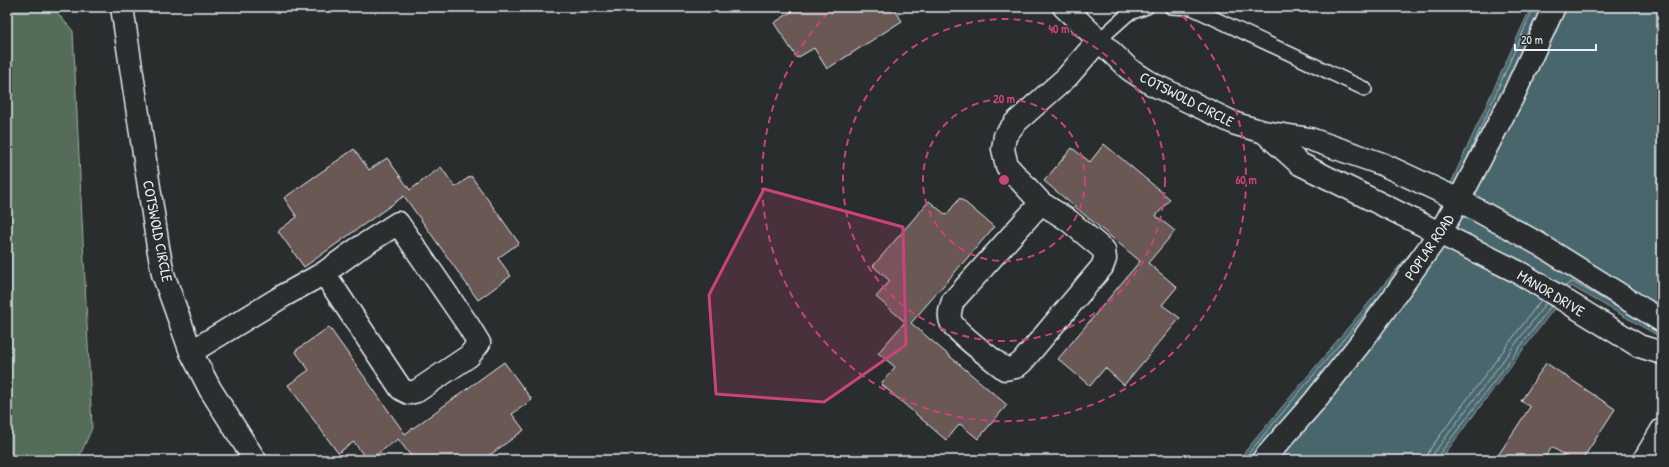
<svg xmlns="http://www.w3.org/2000/svg" width="1669" height="467" font-family="'Patrick Hand',sans-serif">
<rect width="100%" height="100%" fill="#2a2d2e"/>
<filter id="ink" filterUnits="userSpaceOnUse"><feTurbulence type="fractalNoise" baseFrequency=".025" numOctaves="2"/><feDisplacementMap in="SourceGraphic" scale="8" xChannelSelector="R" yChannelSelector="G"/><feConvolveMatrix kernelMatrix="1 2 1 2 8 2 1 2 1" color-interpolation-filters="sRGB"/></filter>
<g filter="url(#ink)">
<path fill="#546c59" stroke="#9eaea8" d="M7,7H52L73,31L92,428L78,460H7Z"/>
<path fill="#48666c" stroke="#889ea4" d="M1531,7H1662V338L1571,286L1440,460H1238L1430,229Z"/>
<g fill="none" stroke-linecap="round" stroke-linejoin="round">
<path stroke="#a8b9c0" stroke-width="1" d="M1465,163L1534,7
M1565,287L1569,283L1573,282L1624,311
M1243,460L1377,299
M1426,460L1430,449L1541,300
M1433,460L1434,453L1546,303
M1438,460V456L1551,306"/>
</g>
<path fill="#6a5954" stroke="#e8f1f8" d="M799,7H893L902,21L827,69L814,48L797,58L774,23Z
M1104,144L1170,199L1156,216L1175,231L1148,263L1177,287L1162,305L1180,318L1124,385L1105,368L1090,386L1058,359L1140,261L1044,181L1072,148L1090,162Z
M354,149L369,170L387,158L410,190L441,167L455,187L471,176L519,243L498,258L511,276L478,300L404,196L304,267L278,231L297,217L284,198Z
M960,198L994,227L911,323L1007,405L978,439L960,424L946,440L881,384L895,367L878,353L905,322L876,297L890,281L873,266L929,201L946,215Z
M329,327L405,434L504,362L532,400L512,414L524,430L483,460H414L398,439L369,460H367L354,442L338,453L288,385L309,370L295,351Z
M1546,363L1615,409L1582,460H1571L1552,447L1545,458L1548,460H1495L1530,407L1521,401Z"/>
<g fill="none" stroke-linecap="round" stroke-linejoin="round">
<g stroke="#e8f1f8" stroke-width="16">
<path id="lane" d="M1171,7L1192,8L1365,89
M1099,40L1128,14L1147,7"/>
</g>
<g stroke="#e8f1f8" stroke-width="25">
<path id="street" d="M122,7L158,247L163,274L191,352L210,389L255,460
M1064,7L1129,69L1152,84L1236,124L1264,132L1310,139L1382,164L1459,200L1539,244L1662,321
M1264,132L1300,164L1520,273L1639,346L1662,353
M1041,203L1068,220L1104,250L1105,259L1102,267L1022,362L1016,367L1005,369C992,359 958,334 951,322C948,315 951,307 953,301Z
M1041,203L1007,166L1003,149L1005,136L1015,123L1067,77L1099,40
M398,223L468,325L479,343L469,356L417,391L409,393L401,389L324,273L356,250Z
M191,352L283,296L324,273
M1644,460L1662,430"/>
</g>
<g stroke="#e8f1f8" stroke-width="25">
<path id="secondary" d="M1263,460L1313,403L1362,341L1439,234L1459,200L1513,96L1554,7"/>
</g>
<use href="#lane" stroke="#2a2d2e" stroke-width="13"/>
<use href="#street" stroke="#2a2d2e" stroke-width="22"/>
<use href="#secondary" stroke="#2a2d2e" stroke-width="22"/>
</g>
</g>
<path fill="#ca437a" fill-opacity="0.2" stroke="#ca437a" stroke-width="3" stroke-linejoin="round" d="M764,189L903,227L906,345L824,402L716,394L709,295Z"/>
<g fill="none" stroke="#ca437a" stroke-width="2" stroke-dasharray="7 5">
<circle cx="1004" cy="180" r="81"/>
<circle cx="1004" cy="180" r="161"/>
<path d="M1174 7A242 242 0 1 1 834 7"/>
</g>
<g text-anchor="middle" dominant-baseline="central" stroke-width="3" stroke-linejoin="round" paint-order="stroke">
<g font-size="15" fill="#e8f1f8" stroke="#2a2d2e">
<text transform="translate(1187 99) rotate(27)">COTSWOLD CIRCLE</text>
<text transform="translate(158 231) rotate(79)">COTSWOLD CIRCLE</text>
<text transform="translate(1429 247) rotate(-56)">POPLAR ROAD</text>
<text transform="translate(1551 293) rotate(31)">MANOR DRIVE</text>
</g>
</g>
<circle cx="1004" cy="180" r="6" fill="#ca437a" stroke="#2a2d2e" stroke-width="2"/>
<g font-size="12" text-anchor="middle" font-weight="bold" fill="#ca437a" stroke="#2a2d2e" stroke-width="3" stroke-linejoin="round" paint-order="stroke">
<text x="1059" y="33">40 m</text>
<text x="1004" y="103">20 m</text>
<text x="1246" y="184">60 m</text>
</g>
<rect width="1669" height="467" fill="none" stroke="#2a2d2e" stroke-width="24"/>
<rect x="12" y="12" width="1645" height="443" fill="none" stroke="#e8f1f8" stroke-width="1.5" filter="url(#ink)"/>
<path d="M1515 44v6h81v-6" fill="none" stroke="#e8f1f8" stroke-width="2"/>
<text x="1521" y="44" font-size="12" fill="#e8f1f8" stroke="#2a2d2e" stroke-width="3" paint-order="stroke">20 m</text>
</svg>
